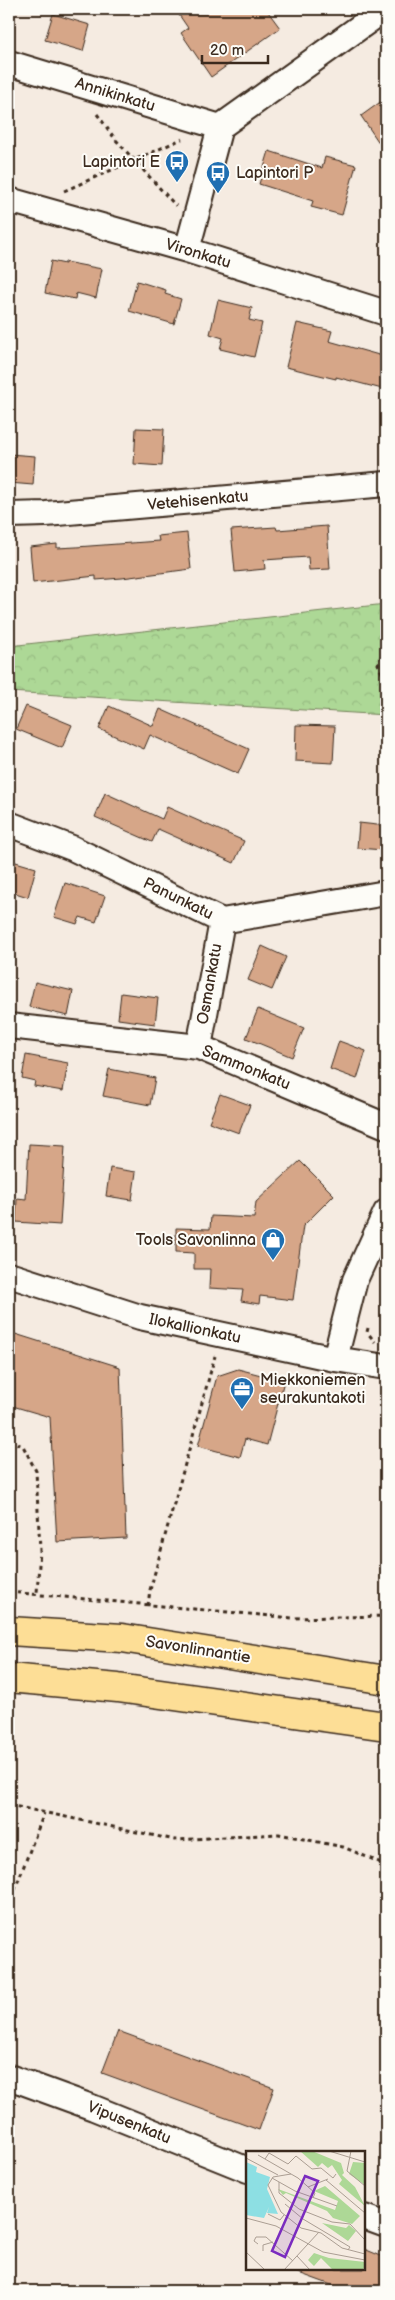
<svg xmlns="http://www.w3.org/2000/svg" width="395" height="2300" font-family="'Balsamiq Sans',sans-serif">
<defs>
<pattern id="forest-crowns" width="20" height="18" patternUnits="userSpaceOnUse" patternTransform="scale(1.25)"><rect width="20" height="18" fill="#add896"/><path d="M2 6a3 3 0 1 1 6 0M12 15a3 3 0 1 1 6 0" fill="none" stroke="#96ba81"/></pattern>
</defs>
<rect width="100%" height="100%" fill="#f5ebe1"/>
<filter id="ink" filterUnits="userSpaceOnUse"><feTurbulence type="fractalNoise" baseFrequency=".02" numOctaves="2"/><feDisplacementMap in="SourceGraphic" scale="10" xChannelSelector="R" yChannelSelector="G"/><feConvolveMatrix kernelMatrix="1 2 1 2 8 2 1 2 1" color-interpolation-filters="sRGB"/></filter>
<g filter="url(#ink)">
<path fill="url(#forest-crowns)" stroke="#74815a" d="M386,604V715L9,692V646Z"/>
<path fill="#d6a688" stroke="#3b2a1e" d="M175,9H266L280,28L211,77L181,33L188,28Z
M53,14L90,25L83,51L45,40Z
M386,98V153L361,116Z
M269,151L322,168L325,157L356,165L342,215L311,207L313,201L259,184Z
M51,261L65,264V262L102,269L96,298L76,293L75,299L45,293Z
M137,281L166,290L165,294L181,299L174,324L129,311Z
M218,300L252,308L249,320L262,323L254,357L220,349L223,338L210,334Z
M297,323L332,331L329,341L386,357V390L336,377V379L286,367Z
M136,428L164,429L162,466L134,464Z
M9,454L35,456L33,485L9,483Z
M327,526L330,569L309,570L308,557L264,560L265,569L235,572L231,530L276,527L277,530Z
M187,533L191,569L122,578L96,580V576L33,583L30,547L57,544V548L76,547L159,541L158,536Z
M26,706L72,725L62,748L16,729Z
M109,706L153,726L160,709L249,749L238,774L150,735L144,749L99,729Z
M296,725L335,726L333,763L295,761Z
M105,793L162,819L167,807L244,841L234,863L158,829L152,842L95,817Z
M359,823L386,826L384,850L357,848Z
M9,860L36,868L28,897L9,891Z
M65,883L105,896L96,922L80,917L77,924L54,917Z
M262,946L286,957L272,990L248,980Z
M35,982L73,991L68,1016L29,1007Z
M121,993L158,998L155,1024L118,1019Z
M258,1009L304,1028L292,1057L246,1038Z
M339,1041L366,1051L357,1079L330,1069Z
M26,1055L68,1063L63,1091L34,1086L35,1081L22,1078Z
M109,1069L155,1078L150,1105L103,1096Z
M220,1094L250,1105L239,1133L209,1122Z
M29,1144L65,1146L60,1225L16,1222L17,1198L26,1199Z
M300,1161L334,1195L303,1226L293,1300L260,1296L259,1304L241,1301L243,1290L209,1288L210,1269H194V1253L176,1252V1228L210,1229L211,1216L254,1218L256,1202Z
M110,1168L136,1172L132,1200L106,1196Z
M9,1332L120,1367L126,1538L57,1542L50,1417L9,1405Z
M238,1369L284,1381L267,1445L245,1439L240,1457L198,1446L217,1376Z
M118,2031L274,2088L259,2130L102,2073Z
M364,2249L386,2258V2291H348L293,2271V2269H364Z"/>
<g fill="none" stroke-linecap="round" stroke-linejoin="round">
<g stroke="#3b2a1e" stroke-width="28">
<path id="minor" d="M9,63L220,127
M9,200L187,250L386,313
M187,250L220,127L385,9
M9,515L46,514L386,484
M9,824L72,848L222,921L386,893
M9,1026L199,1047L386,1126
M199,1047L222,921
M9,1275L140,1317L335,1359L386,1367
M335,1359L355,1280L386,1212
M9,2077L94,2108L248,2170
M364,2217L386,2225"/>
</g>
<g stroke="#3b2a1e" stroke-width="31">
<path id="trunk" d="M9,1631L122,1638L386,1680
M9,1678L118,1688L386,1726"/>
</g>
<path stroke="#3b2a1e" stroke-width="3" stroke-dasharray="4 4" stroke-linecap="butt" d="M97,114L115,139L176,206
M64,191L182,139
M386,648L378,664L386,682
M368,1328L367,1332L375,1342
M9,1441L23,1446L36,1471L40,1550L37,1593
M9,1592L293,1618L386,1616
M148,1606L150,1590L215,1356
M9,1805L175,1840L279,1834L343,1847L386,1865
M9,1905L44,1813"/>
<use href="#minor" stroke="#fdfcf7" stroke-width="24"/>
<use href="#trunk" stroke="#fdde96" stroke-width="28"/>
</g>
</g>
<defs>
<g id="bus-pin" transform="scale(1.25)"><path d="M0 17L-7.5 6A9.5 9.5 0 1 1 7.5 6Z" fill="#1f6fb2" stroke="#fdfcf7"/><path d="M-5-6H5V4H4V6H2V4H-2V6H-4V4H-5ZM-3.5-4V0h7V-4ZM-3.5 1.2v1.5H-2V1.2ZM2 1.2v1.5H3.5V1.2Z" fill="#fff"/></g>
<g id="shop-pin" transform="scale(1.25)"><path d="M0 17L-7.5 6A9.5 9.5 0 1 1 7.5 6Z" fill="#1f6fb2" stroke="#fdfcf7"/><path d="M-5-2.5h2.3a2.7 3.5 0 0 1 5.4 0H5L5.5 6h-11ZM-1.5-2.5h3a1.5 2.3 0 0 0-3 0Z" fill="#fff"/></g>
<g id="office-pin" transform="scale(1.25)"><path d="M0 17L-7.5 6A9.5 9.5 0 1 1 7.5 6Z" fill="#1f6fb2" stroke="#fdfcf7"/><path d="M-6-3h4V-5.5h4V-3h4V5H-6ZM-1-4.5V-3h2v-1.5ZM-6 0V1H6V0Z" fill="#fff"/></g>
</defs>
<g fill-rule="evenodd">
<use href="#bus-pin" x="177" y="162"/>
<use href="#bus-pin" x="218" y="173"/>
<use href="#shop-pin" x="273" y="1240"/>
<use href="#office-pin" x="242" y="1389"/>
</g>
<g text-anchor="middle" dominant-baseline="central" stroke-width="4" stroke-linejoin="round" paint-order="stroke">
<g font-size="16" fill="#3b2a1e" stroke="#fdfcf7">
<text transform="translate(115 95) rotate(17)">Annikinkatu</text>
<text transform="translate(198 254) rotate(17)">Vironkatu</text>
<text transform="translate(198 501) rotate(-5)">Vetehisenkatu</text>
<text transform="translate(178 899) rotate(26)">Panunkatu</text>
<text transform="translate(210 984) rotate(-80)">Osmankatu</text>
<text transform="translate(246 1068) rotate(22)">Sammonkatu</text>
<text transform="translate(195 1329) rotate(12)">Ilokallionkatu</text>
<text transform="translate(198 1650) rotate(9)">Savonlinnantie</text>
<text transform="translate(129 2123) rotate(22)">Vipusenkatu</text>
</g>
<g font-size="16" fill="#3b2a1e" stroke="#fdfcf7" text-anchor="end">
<text x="160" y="162">Lapintori E</text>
<text x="236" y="173" text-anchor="start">Lapintori P</text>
<text x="256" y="1240">Tools Savonlinna</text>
<text x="260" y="1380" text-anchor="start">Miekkoniemen<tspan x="260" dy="18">seurakuntakoti</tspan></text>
</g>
</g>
<g transform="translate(246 2151)">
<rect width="119" height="119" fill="#f5ebe1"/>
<path d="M54,0H66L95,12L98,22L96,24L109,36L119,55L93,33L96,29L86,14L82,17L76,12L72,16ZM107,11L119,12V34L103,23ZM79,35L114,65L106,73L87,67L81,60L40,42L37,44L32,38L89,59L92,50L68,40ZM76,72L100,77L103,74L110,80L102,90ZM68,102L83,107L119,111V116L116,119H87L75,107L68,115L62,109Z" fill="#add896"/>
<path d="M0,11L11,16L10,21L24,26L21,38L32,63L21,62L23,56L18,67L0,64Z" fill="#8ddfe3"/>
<path fill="none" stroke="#ab9e93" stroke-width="1" d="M83,0L119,11M105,0L101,20L119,35M12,4L52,27L69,42L67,47M0,7L32,24M19,8L23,2L42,13L50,5L66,18L75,17L87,27L90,23M45,23L27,26L22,34L35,61L55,77L75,82L96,97L119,103M26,27L49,40L91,55M80,29L119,62M33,31V42L53,58L86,71L104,73L119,89M62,36L82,28M39,53L57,68L104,96L102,99M22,63L34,69L38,64M0,67L30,75L77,101L119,109M12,93L8,90L10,86H20L47,110M17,100V94L27,91M0,101L19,119M51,105L64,119M38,119L73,81"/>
<path fill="#7b2cbf" fill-opacity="0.15" stroke="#7b2cbf" stroke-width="2.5" d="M59,25L72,30L39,106L26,100Z"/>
<rect width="119" height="119" fill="none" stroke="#3b2a1e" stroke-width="2.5"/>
</g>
<rect width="395" height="2300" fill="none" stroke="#fdfcf7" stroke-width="30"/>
<rect x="15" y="15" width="365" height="2270" fill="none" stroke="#3b2a1e" stroke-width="2" filter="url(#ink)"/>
<path d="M202 55v8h66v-8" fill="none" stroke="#3b2a1e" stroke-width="2.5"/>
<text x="210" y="55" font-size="15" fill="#3b2a1e" stroke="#fdfcf7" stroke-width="4" paint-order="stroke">20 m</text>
</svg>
